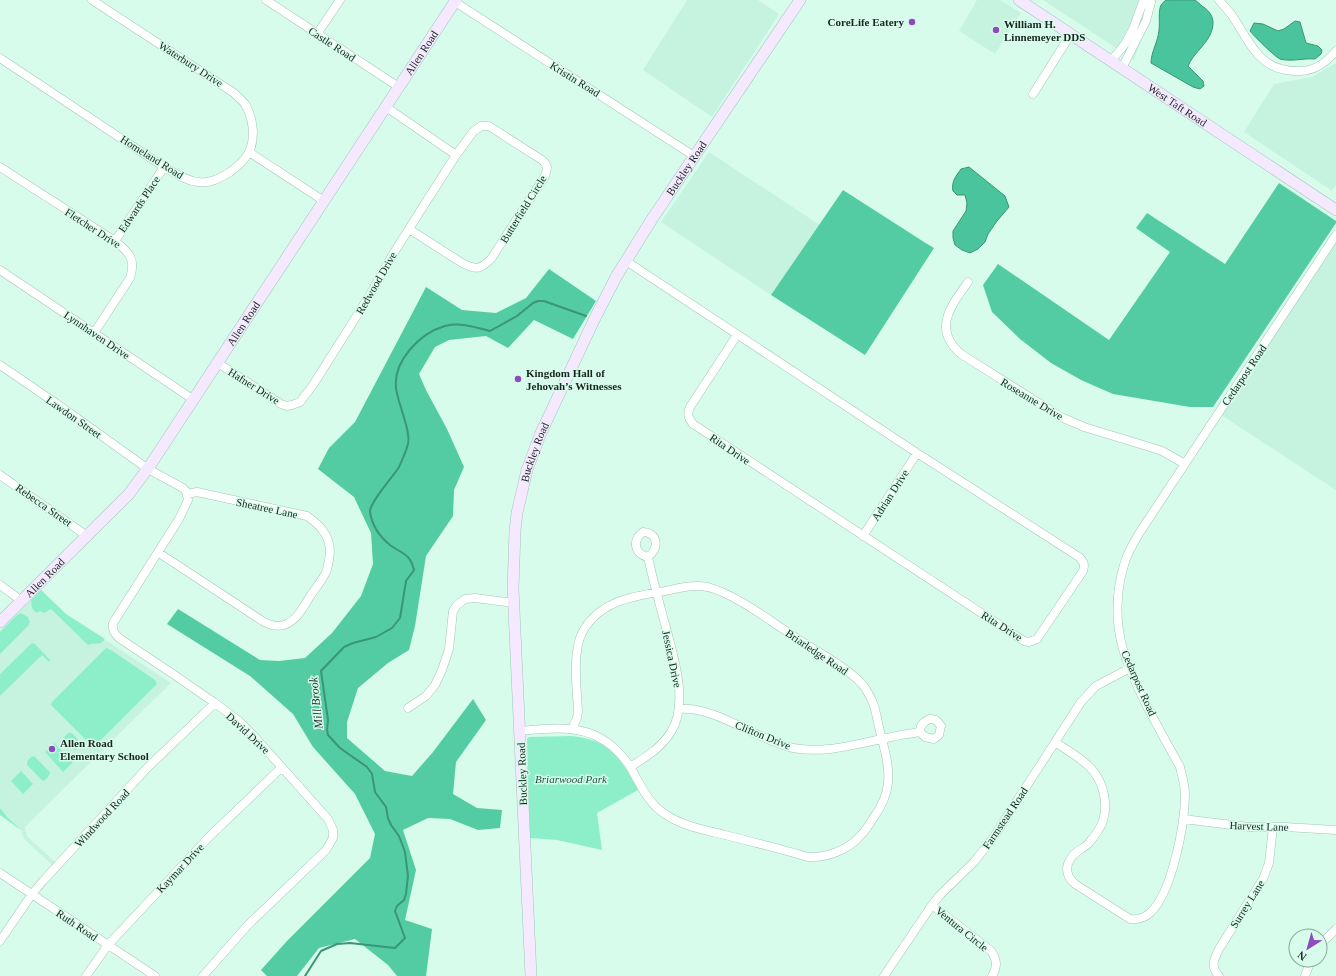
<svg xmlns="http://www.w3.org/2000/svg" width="1336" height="976" font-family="'Times New Roman',serif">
<rect width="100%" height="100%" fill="#d8fcec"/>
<path fill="#c6f3e0" d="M687,0H758L779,14L712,117L643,70Z
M977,0H1000L1021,13L995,54L959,31Z
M1043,0H1156L1134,60Z
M1336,63V185L1332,191L1244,132L1274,84L1312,77Z
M709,152L820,225L771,295L661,222Z
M1336,243V490L1221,415Z
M41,590L66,614L171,683L25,827L27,836L55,862L52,865L24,839L21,830L0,815V630Z"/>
<path fill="#8cefca" d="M41,590L66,614L105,639C101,646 95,642 88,645L51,609L44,613L40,611L37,613C31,609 32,606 31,600Z
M21,613L28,617L30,622L28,626L0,654V632L16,616Z
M32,643L35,644L50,660L49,662L42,655L0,696V674Z
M106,648L111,650L155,680L157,684L96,745L92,746L51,705L52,702Z
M68,733H72L80,742V745L76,750L73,749L64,741V737Z
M571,736C611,740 620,758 638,790L597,813L602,850L557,840L530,838L527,739L529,737Z
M54,743L73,762L63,772L45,752Z
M34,756L50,772C49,777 47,779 43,781L27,765C27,760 30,757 34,756Z
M21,771L33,784L23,794L11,781Z
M0,808L8,818L21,830L0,815Z"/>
<path fill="#53cca3" d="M1279,183L1336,221V223L1213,407H1190L1113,394L1081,380L1051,363L1020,339L992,312L983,285L998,264L1109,340L1170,252L1136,228L1147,213L1225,264Z
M843,190L924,242L934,248L865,355L771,295Z
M549,269L596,301L573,339L534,320L508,348L486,336L449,340L435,347L419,374L426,390L447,429L464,467L454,490L453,516L426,556L415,626L409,650L388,663L358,688L347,722V738L385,771L412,776L433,752L473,699L486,720L456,762L453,794L477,808L502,810L500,828L478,830L450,819L428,818L403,830L416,870L405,920L432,929L426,976H397L388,965L355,939L319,948L297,976H267L261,970L287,941L370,858L375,834L355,794L313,747L293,714L250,676L167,624L178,609L260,660L279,661L305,658L332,633L361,596L373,564L371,533L354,497L318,469L329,448L355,422L426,287L462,310L496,313L526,298Z"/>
<path fill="#4ac49c" stroke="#3b9577" d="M1166,0C1173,0 1188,0 1194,0C1197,1 1200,4 1202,6C1213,13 1216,22 1210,35C1204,47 1193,54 1188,66L1203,81L1204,86L1200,89L1193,87L1151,63C1151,52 1158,42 1159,30C1160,22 1158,12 1161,5C1162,4 1165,0 1166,0Z
M1295,21L1300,22L1306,43L1318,46L1322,50L1321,54L1315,59C1304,58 1291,62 1280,59C1274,56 1255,37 1250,31L1254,23L1263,24L1278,31L1284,29Z
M969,167L1005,196L1009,207L997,221L988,234L985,242L978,249L970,253L962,250L955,245L953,238V231L966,211L967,203L965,195H957L953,191C951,182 956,176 961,169Z"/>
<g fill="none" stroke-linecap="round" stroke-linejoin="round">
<path stroke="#3b9577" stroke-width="2" d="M305,976L321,951L337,944L350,943L395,948L405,938L395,911L397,906L404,900L406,894L408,876L405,852L399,836L391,825L388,818L386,807L375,792L372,774L367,767L340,748L328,735L327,730L328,720L321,671L344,647L353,643L376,637L392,628L400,618L406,581L414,570C410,553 402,554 390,545C380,537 372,525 370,512C369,503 393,477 399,467C402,460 406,452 408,444C411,431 398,404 396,388C393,361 420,333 445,326C460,322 475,327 490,331L517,316L533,303L538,301H544L586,316"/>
<g stroke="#a3c6b7" stroke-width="9">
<path id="street" d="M266,0L388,80L399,87
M1219,0C1223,5 1227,9 1231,14C1251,43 1258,72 1300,71C1314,71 1327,62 1336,51
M455,2L694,156
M317,34L340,0
M0,58L164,167C175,173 186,181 198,182C210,184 220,178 230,172C237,167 245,160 249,152C256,137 253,118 245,104C242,100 238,97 234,93L92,0
M1111,61L1125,44L1133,29L1143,2L1146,0
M1122,68L1146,21L1151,2L1150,0
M1033,94L1071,34
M386,107L456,155
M249,152L324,201
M0,167L115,241C130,253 136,259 130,278L94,333
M115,241L164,167
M626,261L917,453L1079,557C1084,562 1085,564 1083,571L1037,639L1029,642L1024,641L693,424C688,418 687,414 690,407L737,335
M0,270L194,400
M968,282C951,306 932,329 961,354L1061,417L1084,427L1153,448L1162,451L1185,464
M218,363L281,404L287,406L292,405L300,402L313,385L368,298L393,254L456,155L473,132L481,126H489L542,160C548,165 548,168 545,176L491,259C480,270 476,270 462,263L409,229
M0,365L60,406L148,469L183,488L186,491L188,500L179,519L113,623C112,630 114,633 119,638L173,674L215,703L239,721L253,735L328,819L333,830V838L326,850L247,926L203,976
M0,475L87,536
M643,532C659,533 659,549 648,557C634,554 632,540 643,532Z
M863,536L917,453
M159,553L264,622C270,625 277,627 284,625C296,621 303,608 309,598C314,590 322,581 326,572C328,568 328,564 329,560C333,540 323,527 307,516L197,492L187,494
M0,585L15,596L21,601
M408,708L426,696L435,685L442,670L449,649L453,611L457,605L465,599L475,598L514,603
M679,709C717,706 756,740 793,748C824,754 857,744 887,738C898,735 909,734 920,732
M930,719L936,720L941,726L939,735L934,739L925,737L920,732C920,725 924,721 930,719Z
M520,731C553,728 586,723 613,747C621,754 627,761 632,770C641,786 649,804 665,814C682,826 705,830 725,835C753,842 780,849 808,857C826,858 849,850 861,835C865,831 869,825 872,820C880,809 887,796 888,783C890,764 883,745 879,727C877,719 876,711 873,703C870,696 867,690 862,684C844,665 817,652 795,637C770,621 737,595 708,587C694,584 679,588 665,591C634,596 598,601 582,633C572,653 577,690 578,711L577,718L572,729
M1055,742C1068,751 1084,759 1094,772C1104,785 1108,805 1103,821C1100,830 1094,837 1088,844C1083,849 1075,851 1071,858C1064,868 1067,877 1075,884L1130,919C1137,920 1144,918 1150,913C1172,893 1185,824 1185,794C1185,785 1182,776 1180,767C1160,730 1135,689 1123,649C1115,622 1116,591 1124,565C1127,553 1134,542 1140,532L1336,235
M630,767C646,757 661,748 671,732C691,701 670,645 662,613C657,594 652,576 648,557
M1183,819L1249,827H1285L1336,830
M0,873L155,976
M932,905L991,951C997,959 998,967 992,976
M0,941L32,894L43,881L147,768L215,703
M1320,947L1325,940L1336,929
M86,976L108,945L210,836L282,767
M884,976L932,905L940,895L974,862L993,838L1081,702L1096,686L1130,668
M1219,976C1210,967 1214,959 1219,949L1263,879L1269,863L1273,827
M1305,976L1311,960"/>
</g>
<g stroke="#a3c6b7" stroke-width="12">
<g id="secondary">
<path id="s1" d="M1019,0L1336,210"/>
<path id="s2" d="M0,622L129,494L151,464L456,0"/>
<path id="s3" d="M531,976L513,589L515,531L517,513L527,470L540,435L594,320L616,277L652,219L800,0"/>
</g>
</g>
<use href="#street" stroke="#fff" stroke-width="8"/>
<use href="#secondary" stroke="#f4e9fe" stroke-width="11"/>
</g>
<g fill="#8e4bbf" stroke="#d8fcec" stroke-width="1.5">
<circle cx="912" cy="22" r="4"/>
<circle cx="996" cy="30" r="4"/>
<circle cx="518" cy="379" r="4"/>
<circle cx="52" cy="749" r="4"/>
</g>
<g text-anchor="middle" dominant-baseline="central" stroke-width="3" stroke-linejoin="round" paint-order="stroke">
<g font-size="11" font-weight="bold" fill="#182620" stroke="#d8fcec" text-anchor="start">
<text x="904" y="22" text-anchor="end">CoreLife Eatery</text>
<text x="1004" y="24">William H.<tspan x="1004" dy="13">Linnemeyer DDS</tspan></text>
<text x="526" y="373">Kingdom Hall of<tspan x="526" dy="13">Jehovah’s Witnesses</tspan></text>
<text x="60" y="743">Allen Road<tspan x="60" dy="13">Elementary School</tspan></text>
</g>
<g font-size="11" fill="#182620" stroke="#d8fcec">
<text transform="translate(332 44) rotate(33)">Castle Road</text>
<text stroke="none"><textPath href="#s2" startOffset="711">Allen Road</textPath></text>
<text transform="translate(191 64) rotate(33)">Waterbury Drive</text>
<text transform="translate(575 79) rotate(32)">Kristin Road</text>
<text stroke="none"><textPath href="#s1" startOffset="190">West Taft Road</textPath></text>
<text transform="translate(152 157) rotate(32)">Homeland Road</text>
<text stroke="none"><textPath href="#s3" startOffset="850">Buckley Road</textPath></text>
<text transform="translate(139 204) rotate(-56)">Edwards Place</text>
<text transform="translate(523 209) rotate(-58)">Butterfield Circle</text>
<text transform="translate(93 228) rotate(33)">Fletcher Drive</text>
<text transform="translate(376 283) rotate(-60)">Redwood Drive</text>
<text stroke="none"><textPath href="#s2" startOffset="387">Allen Road</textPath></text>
<text transform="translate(97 335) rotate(34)">Lynnhaven Drive</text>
<text transform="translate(1244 375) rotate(-56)">Cedarpost Road</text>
<text transform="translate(254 386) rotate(32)">Hafner Drive</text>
<text transform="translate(1032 399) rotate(31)">Roseanne Drive</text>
<text transform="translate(74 417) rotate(35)">Lawdon Street</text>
<text transform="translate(730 449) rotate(34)">Rita Drive</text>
<text stroke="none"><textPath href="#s3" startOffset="527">Buckley Road</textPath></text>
<text transform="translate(890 495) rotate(-57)">Adrian Drive</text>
<text transform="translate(44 505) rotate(35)">Rebecca Street</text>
<text transform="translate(267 508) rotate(12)">Sheatree Lane</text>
<text stroke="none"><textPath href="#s2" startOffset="63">Allen Road</textPath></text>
<text transform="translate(1002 626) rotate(32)">Rita Drive</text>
<text transform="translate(817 652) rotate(34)">Briarledge Road</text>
<text transform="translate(672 659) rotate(78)">Jessica Drive</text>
<text transform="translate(1139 683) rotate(66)">Cedarpost Road</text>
<text transform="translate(248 733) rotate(43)">David Drive</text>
<text transform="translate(763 735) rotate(22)">Clifton Drive</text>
<text transform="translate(522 774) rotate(-92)">Buckley Road</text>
<text transform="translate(102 818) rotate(-47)">Windwood Road</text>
<text transform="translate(1005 818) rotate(-56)">Farmstead Road</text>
<text transform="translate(1259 826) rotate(2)">Harvest Lane</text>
<text transform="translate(180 868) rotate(-47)">Kaymar Drive</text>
<text transform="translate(1247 904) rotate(-58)">Surrey Lane</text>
<text transform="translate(77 925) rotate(34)">Ruth Road</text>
<text transform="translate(962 929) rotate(39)">Ventura Circle</text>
</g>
<g font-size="11" font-style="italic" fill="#1e503f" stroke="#d8fcec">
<text x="571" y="779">Briarwood Park</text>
</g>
<g font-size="12" font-style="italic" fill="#1b3028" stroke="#d8fcec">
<text transform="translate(316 703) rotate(-96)">Mill Brook</text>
</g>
</g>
<g transform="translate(1308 948) rotate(217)"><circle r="19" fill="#d8fcec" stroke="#8ba69a"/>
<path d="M0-3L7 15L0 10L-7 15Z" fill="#8e4bbf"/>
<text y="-6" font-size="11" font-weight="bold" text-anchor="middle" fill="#182620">N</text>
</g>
</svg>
